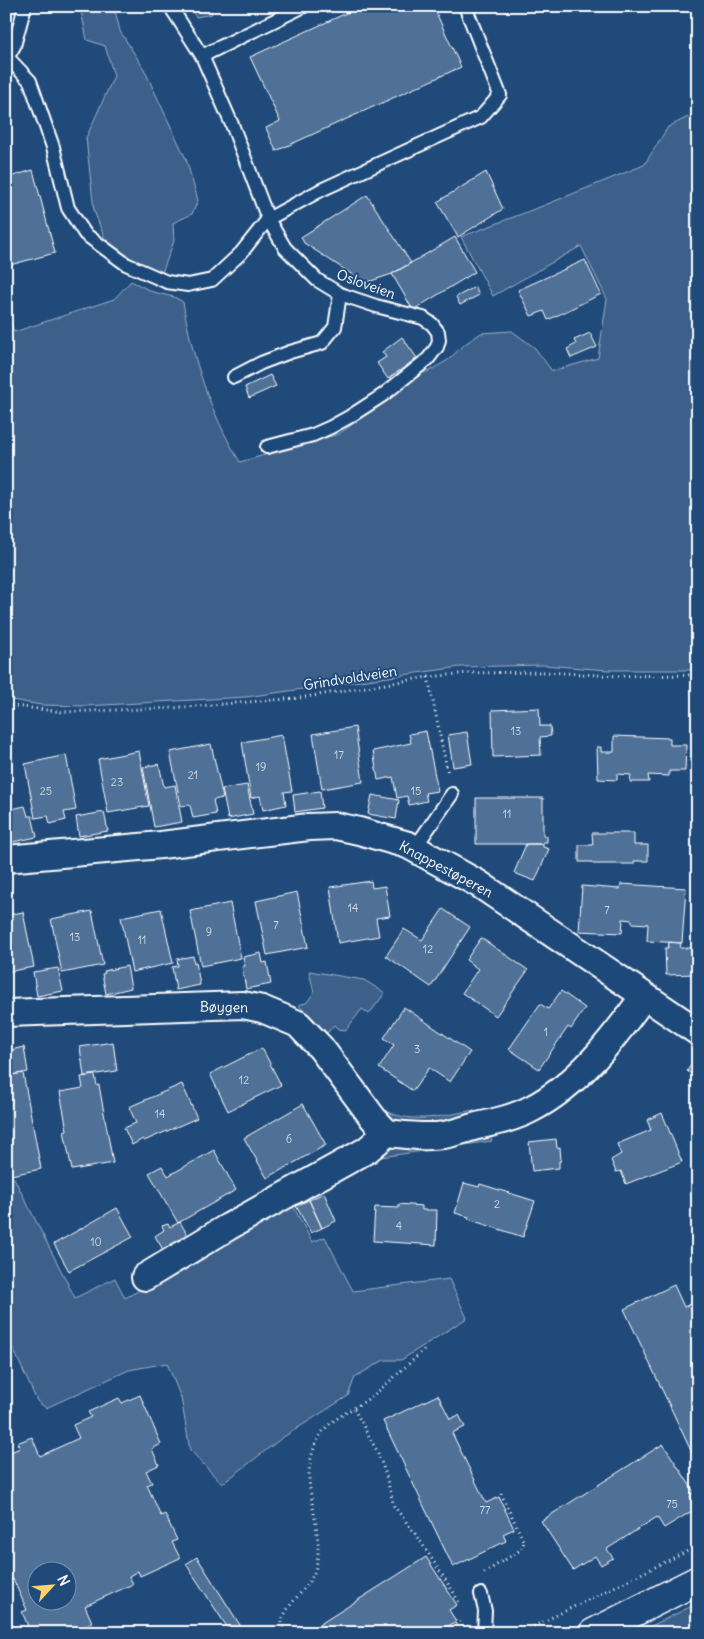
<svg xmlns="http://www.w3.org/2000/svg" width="704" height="1639" font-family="Delius,sans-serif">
<rect width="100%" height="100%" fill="#1f4a7a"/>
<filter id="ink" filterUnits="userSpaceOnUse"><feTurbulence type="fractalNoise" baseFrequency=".02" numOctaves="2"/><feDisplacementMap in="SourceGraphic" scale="10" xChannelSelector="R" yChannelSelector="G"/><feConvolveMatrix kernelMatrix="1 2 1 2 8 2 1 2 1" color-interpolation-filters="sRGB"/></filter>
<g filter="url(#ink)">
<path fill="#3c618b" stroke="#9eb0c5" d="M80,6H114L120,31L144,69L186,159L198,200L192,214L173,223L174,241L162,273L146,268L134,261L105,239L94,211L86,138L114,76L105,46L87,40Z
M188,6H210L212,14L196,17Z
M698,112V670H608L543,665L460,667L246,697L86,706L41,705L6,699V307L14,332L114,299L131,281L153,292L174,297L183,302C192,358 211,414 240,462L339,434L423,373L429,371L448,360L465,344L481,333L512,331L535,348L552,371L598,358L607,299L581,246L493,296L461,237L545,205L644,165L668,127Z
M309,971L364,980L385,993L369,1014L362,1009L346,1030L338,1029L334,1025L327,1033L298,1005L306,1003L314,993Z
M474,1110L469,1118C445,1122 403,1135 386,1111C414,1125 445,1115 474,1110Z
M489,1135L492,1141L374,1158L387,1141Z
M6,1178H14L75,1298L115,1278L125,1298L178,1269L287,1201L293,1206L312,1242L325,1237L353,1291L449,1279L467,1318L401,1360H384L355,1377L348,1396L282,1438L222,1484L190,1450L181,1398L167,1363L129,1370L46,1408L37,1401L6,1333Z
M698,1603V1633H637Z"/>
<path fill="#507197" stroke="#fff" fill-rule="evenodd" d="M362,6H433L461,67L276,151L266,128L280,121L250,57Z
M33,170L55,253L6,266V178Z
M486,172L503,209L458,237L437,202Z
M367,195L411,263L392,274L365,283L304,243L301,237Z
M455,237L475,272L413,310L392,274Z
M585,260L601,294L548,320L544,311L531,316L518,290Z
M475,287L479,295L460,305L456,297Z
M590,333L597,347L571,358L567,349L576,344L574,340Z
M402,337L417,358L388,379L377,363L386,357L382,352Z
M270,375L276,386L249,398L245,387Z
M539,708L540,726H550L551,736L540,737L541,755L493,757L492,710Z
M355,727L363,782L322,789L313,734Z
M426,731L438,791L425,793L427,801L409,805L407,796L397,798L393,777L378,780L373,751L411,743L409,734Z
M467,732L472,764L453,767L448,735Z
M282,735L292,791L284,792L286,805L263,810L260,796L251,798L242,742Z
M614,736L670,738V745H686L685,771H669V776L648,775L649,782H630L631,775L617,774V780L598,779L597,747H601V752H614Z
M211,744L223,798L213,800L216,814L193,818L190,805L181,806L170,752Z
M139,751L149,806L108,813L98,759Z
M66,755L76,810L64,812L66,820L50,824L48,816L35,818L25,764Z
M159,764L164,787L175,785L182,822L154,827L143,767Z
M247,785L253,814L228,819L222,789Z
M320,791L322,808L295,812L293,795Z
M372,795L399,800L396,819L368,814Z
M476,798H543V836H547V842H543V844H476Z
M25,806L28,816H32L37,837L8,843L6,821L9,820L7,810Z
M104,812L108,831L79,836L76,817Z
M592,833H634V845H648V861H634V864H593L592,862H579V845H593Z
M526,844H543V847L549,849L535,881L514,873Z
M371,881L372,888L385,886L390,916L376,918L379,936L338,943L330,887Z
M621,884L686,888L682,943L647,941L648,924L632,923V920L623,919L622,933L579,931L582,886L620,889Z
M297,892L308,947L267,955L256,901Z
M230,903L241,958L201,966L190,911Z
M161,909L173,963L132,972L121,917Z
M443,909L470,927L431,987L386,956L404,929L422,940Z
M92,911L103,965L62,973L51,919Z
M23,912L34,967L6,972V915Z
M481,938L528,970L496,1016L462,993L478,969L466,960Z
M669,942L681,943L680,948H695V974L666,975L665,948H668Z
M261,953L263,963L267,962L271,984L246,989L242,967L245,966L243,957Z
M193,956L194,963L196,962L200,985L176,990L172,967L178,966L177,959Z
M127,966L131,988L106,994L102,974L105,973L104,971Z
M58,968L63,991L37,996L33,972Z
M561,991L585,1008L571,1029L568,1027L539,1069L509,1049L540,1004L548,1009Z
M404,1007L470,1052L450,1082L429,1068L413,1091L379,1068L394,1045L384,1038Z
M113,1042L117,1071L84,1076L80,1047Z
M24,1047L28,1072L6,1076V1051Z
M262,1048L281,1085L228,1111L210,1074Z
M698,1054V1078L687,1071Z
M23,1073L41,1169L6,1176V1076Z
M95,1075L97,1086L99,1085L113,1163L72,1170L64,1131L67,1130L60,1092L83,1088L81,1077Z
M182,1084L197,1118L144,1141L143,1139L132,1145L124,1128L136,1123L129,1107Z
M303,1104L326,1145L267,1178L244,1138Z
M662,1113L682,1162L626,1184L621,1171L616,1172L611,1160L621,1154L617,1144L651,1130L647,1120Z
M556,1139L557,1148L560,1147L561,1161H559V1168L532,1171L529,1142Z
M214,1150L236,1190L178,1223L149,1173L162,1166L168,1176Z
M464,1183L479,1187L480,1184L535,1201L523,1237L468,1219L469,1217L455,1213Z
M324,1193L336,1221L322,1228L309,1200Z
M309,1200L322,1228L311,1233L296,1206Z
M399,1204L422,1206V1210H437L436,1245L373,1241L375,1207L399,1208Z
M117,1208L133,1237L69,1271L54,1244Z
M180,1222L190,1239L165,1253L155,1236L164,1230L162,1226L168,1224L170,1227Z
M674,1285L684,1307L697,1301L698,1303V1316L693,1319L698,1330V1450L692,1453L624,1309Z
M140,1395L161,1444L152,1449L159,1465L146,1471L152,1483L147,1485L161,1516L165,1514L177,1540L172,1542L180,1558L140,1576L138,1571L129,1576L133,1584L85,1606L92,1622L82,1627L85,1633H31L22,1612L27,1610L13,1579L8,1582L6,1578V1454L20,1448L17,1443L32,1437L40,1456L79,1438L73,1425L91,1417L88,1412L119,1398L122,1403ZM38,1572H68V1602H38Z
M438,1395L450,1419L459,1415L465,1427L452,1433L486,1503L499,1497L514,1529L503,1534L506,1541L453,1567L383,1421Z
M663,1444L695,1493L690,1496L697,1508L664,1528L657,1517L607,1549L613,1558L601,1565L595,1556L573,1570L541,1521Z
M197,1557L245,1633H231L186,1564Z
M426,1557L457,1605L449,1610L456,1621L438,1633H423L422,1631L418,1633H306Z"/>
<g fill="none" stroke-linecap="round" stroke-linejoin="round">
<g stroke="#fff" stroke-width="16">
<path id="service" d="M170,6L202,56L233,127L268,219L285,248L317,280L340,294L376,306L423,318L432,324L438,332L439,340L437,347L428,359L383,395L349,417L331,427L313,435L267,447
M202,56L304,6
M8,58L30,81L53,147L68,208L85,234L126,264L167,282L188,285L212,280L241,253L268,219L321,190L481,117L500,95L465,6
M6,60L14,46L25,6
M234,377L261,363L290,352L322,343L335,327L340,294
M416,849L421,839L452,794
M481,1594L485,1611L484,1633"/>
</g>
<g stroke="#fff" stroke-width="30">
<path id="minor" d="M6,859L161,845L309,827L336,826L359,831L408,845L479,884L698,1032
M6,1013L243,1005L262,1009L298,1024L321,1048L373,1118L387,1133
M145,1277L228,1227L367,1150L387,1133C406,1135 425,1138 444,1135C455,1133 466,1129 477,1126C495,1122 514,1118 531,1109C578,1085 614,1038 644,996"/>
</g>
<g stroke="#fff" stroke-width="31">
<path id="tertiary" d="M593,1633L698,1580"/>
</g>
<path stroke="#fff" stroke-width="3" stroke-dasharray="1 4" stroke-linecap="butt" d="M428,677L448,774
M6,705L62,712L172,708L299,698L428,677L469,673L546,672L617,676L698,675
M354,1409L377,1451L385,1472L394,1506L417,1536L454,1593L460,1605
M484,1573L522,1549L524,1542L500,1491
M284,1633C283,1629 282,1625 282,1622C284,1605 311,1588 316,1567C323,1536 310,1507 309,1476C309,1461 314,1442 324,1430C336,1416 356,1408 371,1397C390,1382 407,1365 425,1349
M443,1633L463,1619
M520,1633L698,1546"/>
<use href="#service" stroke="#1f4a7a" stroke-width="12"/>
<use href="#minor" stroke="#1f4a7a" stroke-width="26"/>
<use href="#tertiary" stroke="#1f4a7a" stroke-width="28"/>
</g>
</g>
<g text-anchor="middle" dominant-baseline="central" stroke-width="4" stroke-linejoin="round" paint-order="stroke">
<g font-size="11" fill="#d3dce5">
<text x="516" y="731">13</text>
<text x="339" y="755">17</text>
<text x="261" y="767">19</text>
<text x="193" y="775">21</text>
<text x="117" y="782">23</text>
<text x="46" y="791">25</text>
<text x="416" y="791">15</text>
<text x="507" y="814">11</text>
<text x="353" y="908">14</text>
<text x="607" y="910">7</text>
<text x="276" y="925">7</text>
<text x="209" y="932">9</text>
<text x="75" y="937">13</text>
<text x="142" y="940">11</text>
<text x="428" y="949">12</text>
<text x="546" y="1032">1</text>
<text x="417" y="1049">3</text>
<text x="244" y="1080">12</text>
<text x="160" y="1114">14</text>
<text x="289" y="1139">6</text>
<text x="497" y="1204">2</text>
<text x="399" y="1226">4</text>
<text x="96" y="1242">10</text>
<text x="672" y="1504">75</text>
<text x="485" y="1510">77</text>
</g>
<g font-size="14" fill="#fff" stroke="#1f4a7a">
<text transform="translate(366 284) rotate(20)">Osloveien</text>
<text transform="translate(350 678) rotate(-9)">Grindvoldveien</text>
<text transform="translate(446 869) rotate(28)">Knappestøperen</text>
<text transform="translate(224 1007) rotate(1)">Bøygen</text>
</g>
</g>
<rect width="704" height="1639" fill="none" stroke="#1f4a7a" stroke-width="25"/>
<rect x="12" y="12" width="679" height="1614" fill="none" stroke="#fff" stroke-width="2" filter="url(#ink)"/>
<g transform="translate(52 1586) rotate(64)"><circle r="24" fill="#1f4a7a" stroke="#7992af"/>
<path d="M0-4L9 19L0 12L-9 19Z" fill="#ffd166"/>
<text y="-8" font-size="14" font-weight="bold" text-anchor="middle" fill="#ffffff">N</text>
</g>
</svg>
